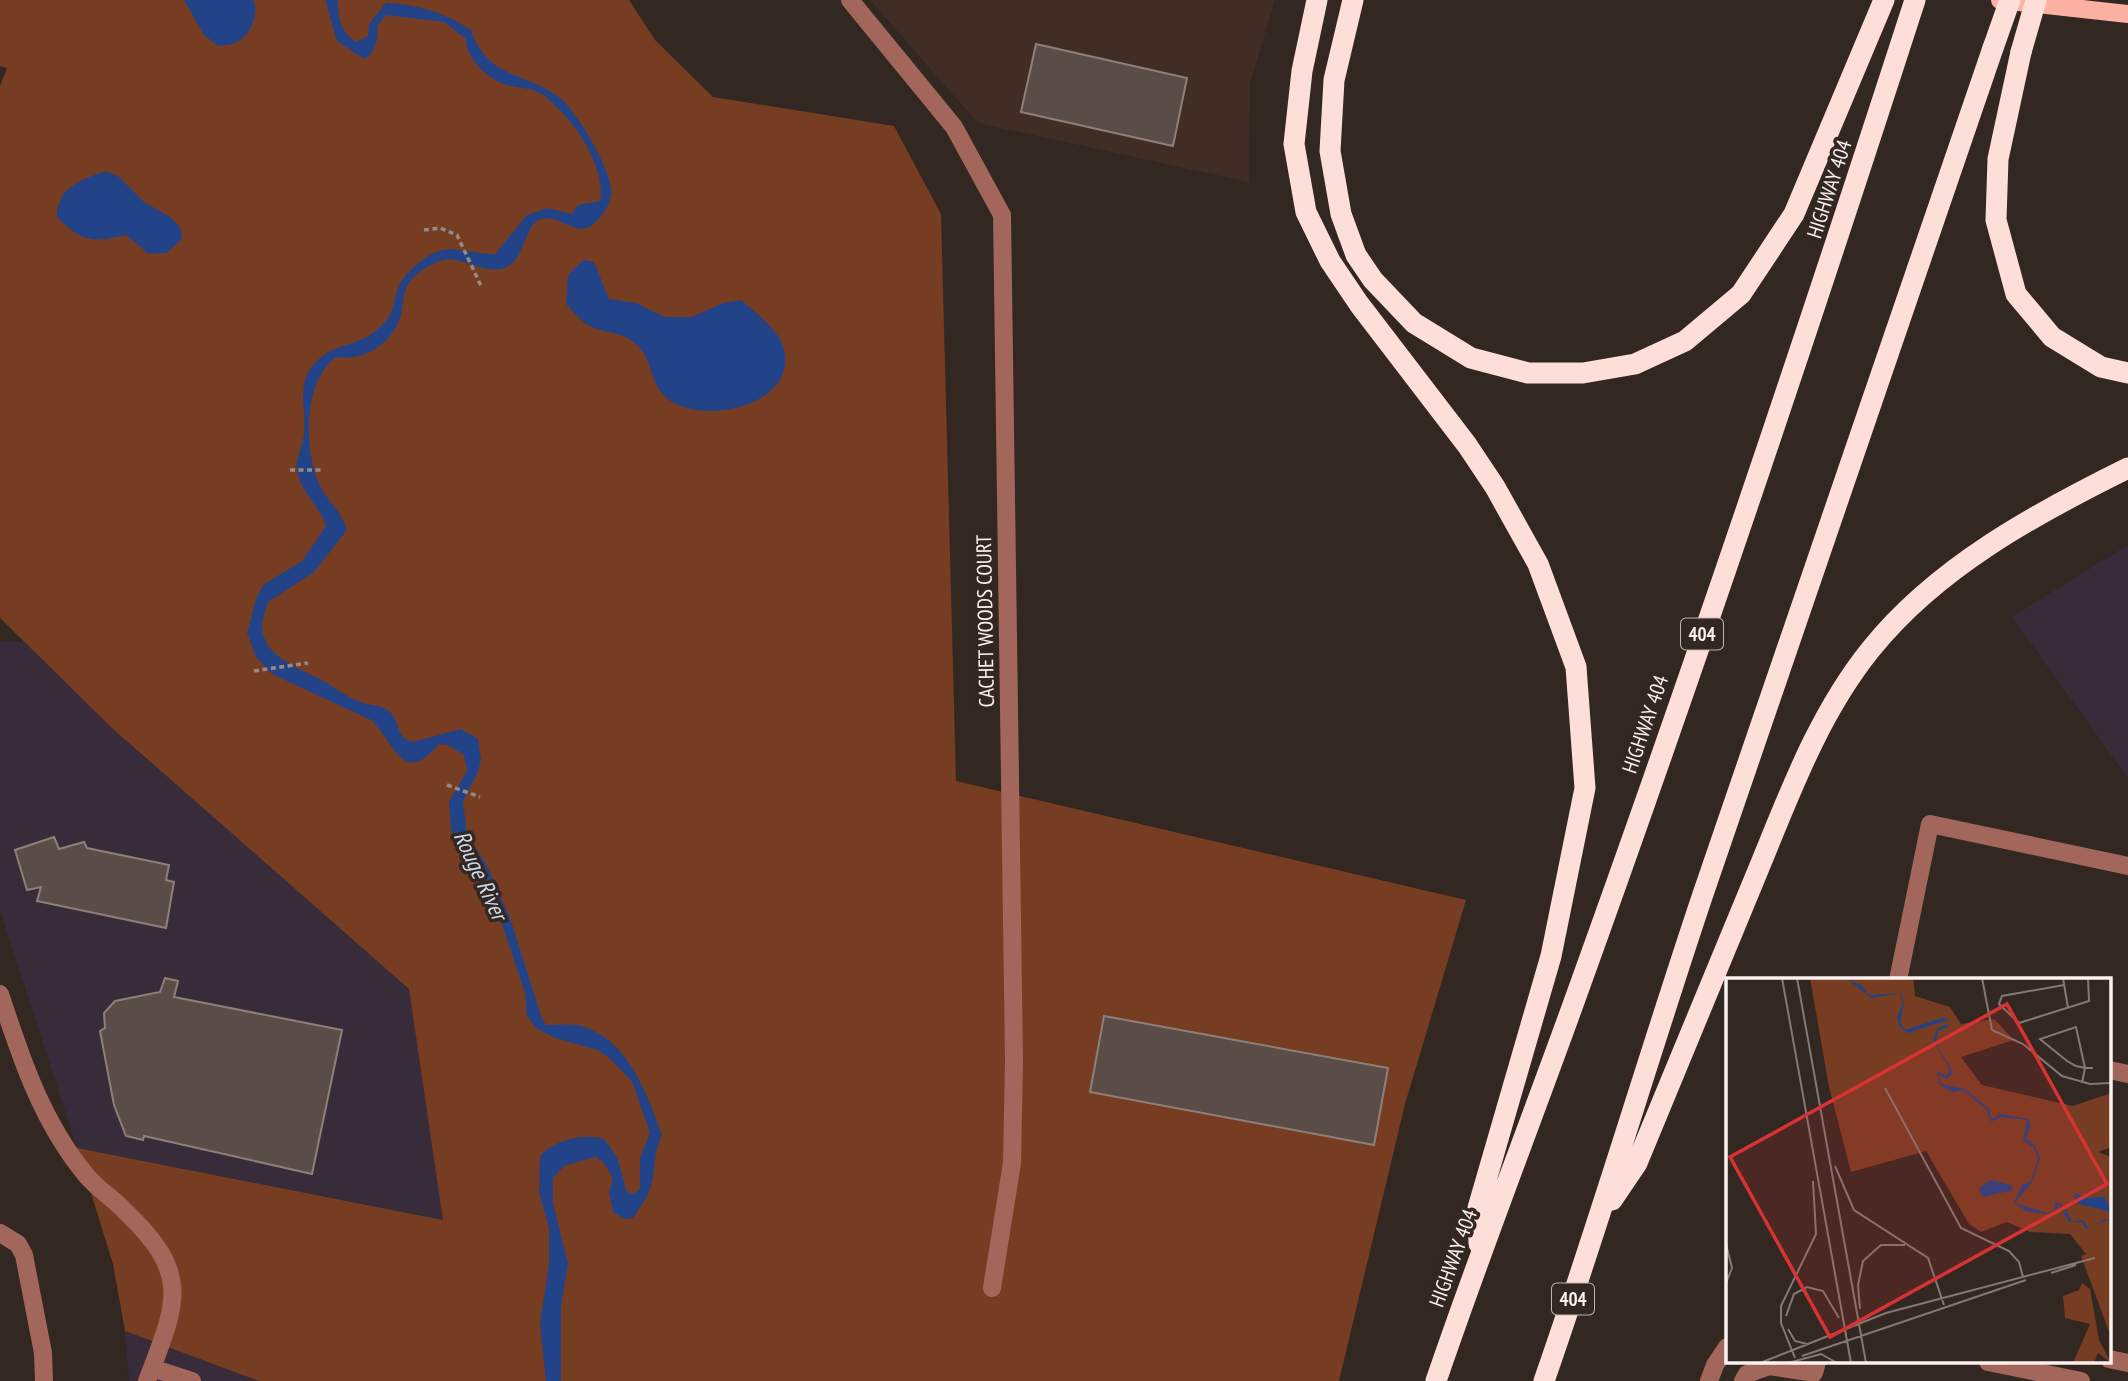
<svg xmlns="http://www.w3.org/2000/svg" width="2128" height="1381" font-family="'PT Sans Narrow',sans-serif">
<rect width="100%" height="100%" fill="#332722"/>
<path fill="#402e26" d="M870,0H1275L1250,83L1249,182L978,123Z"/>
<path fill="#392c3a" d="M2128,545V778L2012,617Z
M0,642H24L113,729L409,989L444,1220L77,1148L0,910Z
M125,1331L259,1381H129Z"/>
<path fill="#763d23" d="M0,0H629L655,40L713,97L894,126L941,214L956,781L1466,900L1405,1104L1339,1381H259L125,1331L113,1264L77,1148L443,1220L409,989L113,729L0,618V86L7,68L0,66Z"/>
<path fill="#224387" d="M184,0H253C261,13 249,38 235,43C230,45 223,45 218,46L204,35Z
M325,0H338C338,19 340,31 356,42L368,36L369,24L386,3C418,4 445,13 471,30C489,81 526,71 560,98C577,112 610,167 611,190C612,203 602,218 591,226C576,236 558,214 541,219C523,225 526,261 504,268C482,276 458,251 437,262C428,266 413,275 408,284C403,293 403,305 401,315C393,343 364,362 336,357C304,381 304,443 317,479C324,499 341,509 347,530L314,572L268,602C265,613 260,623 263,634C270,661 305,670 325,682C337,689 350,699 363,703C370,705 378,705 384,708C402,716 393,738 413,742L461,729L478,739L481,759L478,772L463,801L467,834L486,864L510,918L541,1016L546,1025C558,1025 574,1023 585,1027C630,1043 647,1095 662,1135C652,1155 657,1174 648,1194C644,1202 638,1210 633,1218L625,1219L613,1212L609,1192L613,1178L603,1162L595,1157L564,1166L553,1178V1203L568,1264L561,1306V1381H546L540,1324L549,1264V1228L539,1193L540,1156C554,1140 584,1133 604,1139L617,1157L627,1192L634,1194L640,1188V1157L650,1133L632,1081L609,1058L598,1050L555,1038L536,1028L527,1016L525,993L500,918L480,877L457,849L451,829L449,802L467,771L464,755L448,745L439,744C402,788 396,743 371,720L272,674L256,657L247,633L256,599L263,585L302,561L326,526C320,506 301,493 297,471C295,458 303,447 304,434C307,405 293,378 323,356C341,342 358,347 379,328C398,311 392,297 401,282C409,269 428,253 443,250C459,247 478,255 495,254L527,215L548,208L572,214L578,205L600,201C606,164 572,117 543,95C530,86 515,89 501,83C485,76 465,56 466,39L444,22L386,15L377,27C379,39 375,54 364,59L337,41Z
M106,171L119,177L144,202L170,217L180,227L182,239L167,253L149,254L126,235C92,243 82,242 57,217C57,187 81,180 106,171Z
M583,260L594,262L609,299L636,303L665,317H692L723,303L741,300C756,313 782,332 785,353C792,405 710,423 674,403C648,388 655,363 638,346C624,331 606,334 590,326C581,322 573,311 566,304L568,275Z"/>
<path fill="#5a4d47" stroke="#8e8079" stroke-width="2" d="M1036,44L1187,78L1173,146L1021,112Z
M54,837L59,849L84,842L87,848L169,865L166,880L174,882L166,928L37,901L41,887L27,890L15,850Z
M165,978L178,981L174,997L342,1030L312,1174L144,1136L143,1140L126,1136L114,1105L100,1031L105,1028L104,1013L115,1001L160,992Z
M1104,1016L1388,1068L1374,1145L1090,1092Z"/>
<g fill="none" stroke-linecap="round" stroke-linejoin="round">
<path stroke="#958a86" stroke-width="3.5" stroke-dasharray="5 3.5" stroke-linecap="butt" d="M424,230L440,228L457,235L482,288
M290,470H324
M254,671L308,663
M447,785L480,797"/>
<path stroke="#a3665b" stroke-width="18" d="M850,0L954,127L1002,215L1014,1061L1012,1163L992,1288
M1898,980L1930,824L2128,866
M0,994C21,1058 42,1122 86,1175C97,1189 113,1198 125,1211C192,1275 177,1302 147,1381
M2109,1070L2128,1074
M0,1233L18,1244L24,1255L43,1353L44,1381
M2109,1359L2128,1363
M1988,1362L2081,1381
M152,1368L192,1381
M1709,1381L1715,1365L1727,1347
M1743,1381L1747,1374L1769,1366L1814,1373L1817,1362"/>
<path stroke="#fdb1a3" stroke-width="18" d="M2000,0L2128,14"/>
<path stroke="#feded8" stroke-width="21" d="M1317,0L1302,71L1294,144L1306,212L1330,261L1359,304L1467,445L1495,487L1538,564L1576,667L1585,788L1551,956L1478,1208L1479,1244
M1353,0L1334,80L1330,151L1341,214L1356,255L1373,280L1414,323L1471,358L1528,373H1583L1635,364L1685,341L1741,294L1794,214L1884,0
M2021,52L1998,159L1996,220L2016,294L2052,337L2101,367L2128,373
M1612,1200L1637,1163C1676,1069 1715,974 1754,880C1787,801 1816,717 1871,649C1937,567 2035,514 2128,468
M1436,1381C1481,1249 1532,1119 1579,988C1697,661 1808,331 1915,0
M1544,1381C1600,1221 1648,1058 1702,897C1797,613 1897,331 1993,48"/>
<path stroke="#feded8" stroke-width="21" d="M1993,48L2010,0
M2021,52L2036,0"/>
</g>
<g text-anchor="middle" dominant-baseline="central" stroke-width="7" stroke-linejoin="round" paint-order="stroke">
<g fill="#332722" stroke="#bfb5b2" stroke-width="2">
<rect x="1681" y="618.5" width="42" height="31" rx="5"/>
<rect x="1552" y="1283.5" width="42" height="31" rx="5"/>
</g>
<g font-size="19" font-weight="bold" fill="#fbf2ef">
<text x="1702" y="634">404</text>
<text x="1573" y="1299">404</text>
</g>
<g font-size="21" fill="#fbf2ef" stroke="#332722">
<text transform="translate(1829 189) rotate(-72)">HIGHWAY 404</text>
<text transform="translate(985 621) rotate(-91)">CACHET WOODS COURT</text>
<text transform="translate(1645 724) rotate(-71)">HIGHWAY 404</text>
<text transform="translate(1453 1258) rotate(-70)">HIGHWAY 404</text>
</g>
<g font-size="23" font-style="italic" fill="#cdd8ec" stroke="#332722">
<text transform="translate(481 875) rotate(65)">Rouge River</text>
</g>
</g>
<g transform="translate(1726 978)">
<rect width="385" height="385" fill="#332722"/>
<path d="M84,0H187L189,18L224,29L235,46L268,41L288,62L235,79L256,107L347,128L385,115V169L372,174L385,179V359L355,278L360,276L344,256L304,254L281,244L255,254L243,246L200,173L125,194L103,109ZM356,305L364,311L373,362L385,385L372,375L368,385H347L364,346L339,340L337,318L353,312Z" fill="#763d23"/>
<path d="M120,0L136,8L142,17L175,15L178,25L174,44L179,52L216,40L222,41V49L213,52L209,64L227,94L220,101L212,96L215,106L239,111L262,130L266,141L274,136L303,141L304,148L300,161L308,166L314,180L306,204L289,225L321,235L329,232V224L334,225L338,229L346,244L356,242L363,250L380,241L384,242L385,246L381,242L360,251L356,244H343L333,226L330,233L320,236L300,233L288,225L296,207L305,203L312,181L308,170L297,162L301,142L275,139L265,144L260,131L237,112L226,114L213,106L211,93L220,98L224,92L207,62L212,50L222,46L221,42L181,55L173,48L171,39L177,25L174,15L145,20ZM264,202L285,207L287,212L257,219L252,211ZM349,215L361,220L379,219L385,234L349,225Z" fill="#224387"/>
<path fill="none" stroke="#837874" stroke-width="2" d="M56,0L125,385M71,0L140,385M256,0L266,52L297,66L336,98L364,106L385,105M337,0L342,30M338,7L276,18L273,26L293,45L363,23L362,0M356,105L359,90L350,49L314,61L341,83L350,88L359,90H367M159,110L235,250L283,273L293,284L297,299M109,188L128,232L202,280L218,327M0,266L6,290L0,305M325,295L350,287M134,331L132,307L137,283L155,267H179M60,338L68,316L81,309L97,313L113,340M62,351L69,363L81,366M76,378L300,302M69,380L55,345V328L90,256L87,203M34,385L160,335L369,280M62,385L95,376L111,385"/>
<path fill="#d83232" fill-opacity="0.15" stroke="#d83232" stroke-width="3.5" d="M281,26L381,206L104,359L4,179Z"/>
<rect width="385" height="385" fill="none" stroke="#fbf2ef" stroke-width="3.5"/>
</g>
</svg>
